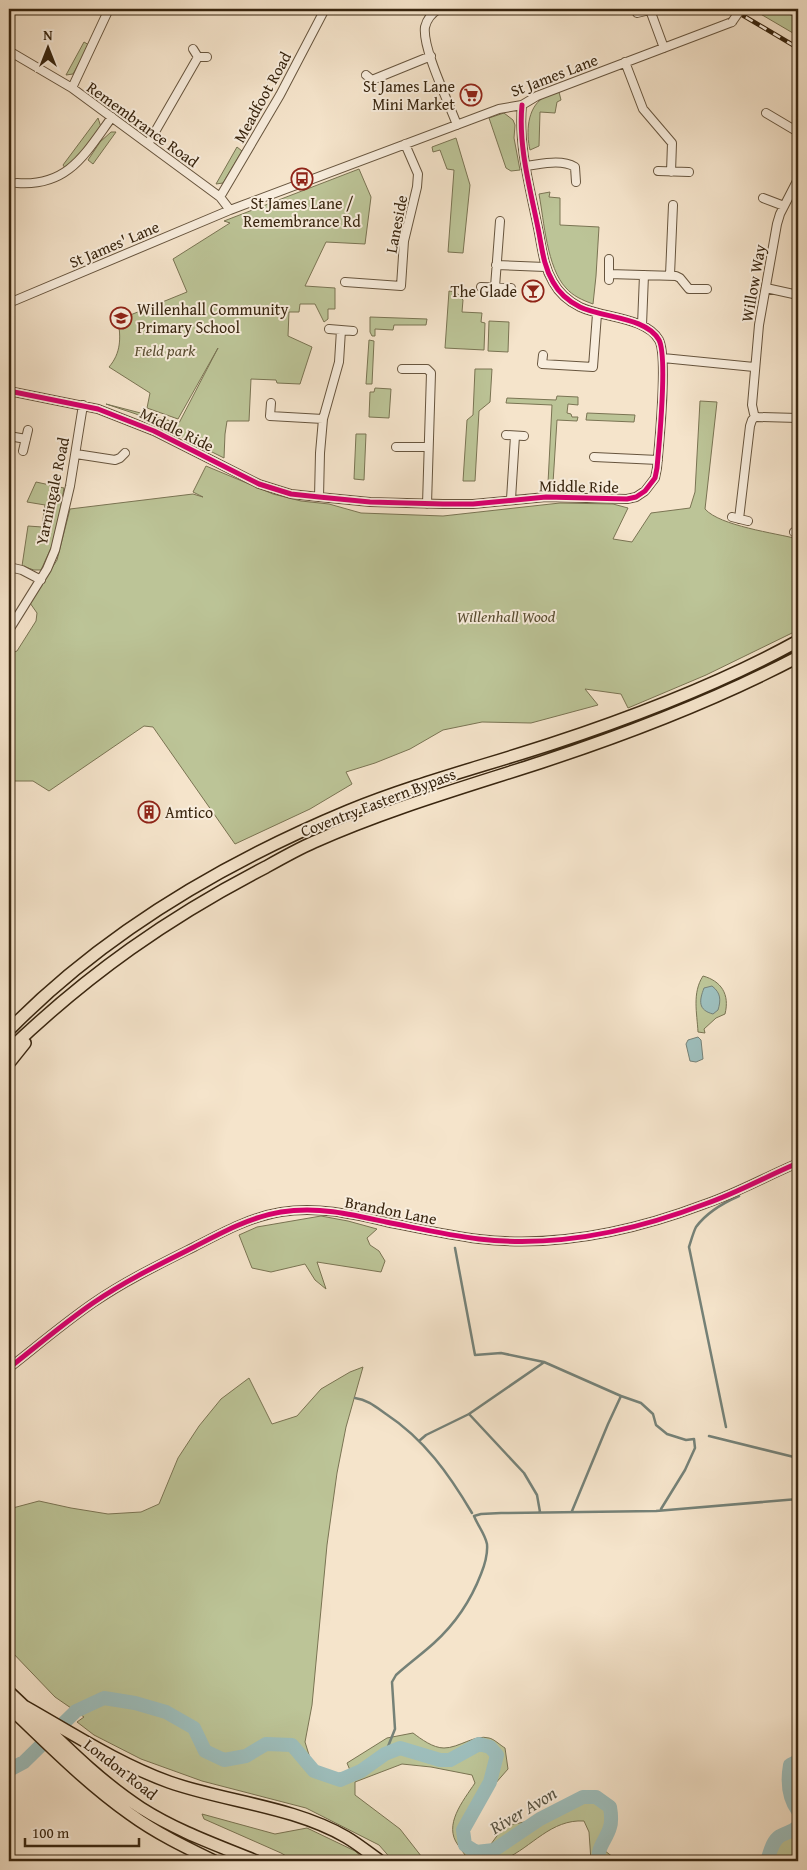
<svg xmlns="http://www.w3.org/2000/svg" width="807" height="1870" font-family="'Gentium Book Plus',serif">
<rect width="100%" height="100%" fill="#f5e4cb"/>
<filter id="stains"><feTurbulence type="fractalNoise" baseFrequency=".004" numOctaves="4"/><feColorMatrix values="0 0 0 0 .2 0 0 0 0 .09 0 0 0 0 .02 0 0 0 .5 -.17"/></filter>
<radialGradient id="worn" r=".72"><stop offset=".6" stop-color="#630" stop-opacity="0"/><stop offset="1" stop-color="#630" stop-opacity=".3"/></radialGradient>
<path fill="#bcc497" stroke="#7a7453" d="M752,9H780L798,19V36Z
M84,42L89,45L73,74L66,75Z
M559,92L561,100L557,102L555,113L540,112L539,146L530,150C526,133 527,108 543,98C548,95 554,94 559,92Z
M504,113L513,120L515,125L514,138L520,170L511,171L506,168L489,118Z
M98,118L101,127L77,159L65,168L63,165Z
M111,132H116L93,164L88,160L100,142Z
M456,138L470,185L463,253L448,252L454,170L447,169L440,150L433,152L432,147Z
M237,147L242,151L223,183L216,184Z
M359,169L371,197L365,244L326,242L305,286L335,288V309H328V319L324,322L315,304H300L299,312H289L288,336L312,347L300,384L277,383L276,380L251,379L249,421H227L225,434L224,458L136,414L106,404L179,423L218,348L178,419L147,408L150,393L109,367C121,353 121,338 118,320L187,292L173,259L230,223L224,221Z
M550,192L549,197L560,198V225L599,227L596,276L593,304C582,300 573,296 566,288C547,268 544,221 539,194Z
M449,291L456,292L463,300L462,312L482,313L481,322L485,323L484,350L445,348Z
M370,317L427,319L426,325H394L393,330L375,329V336H372L370,332Z
M489,321L509,322L508,352L488,351Z
M369,340L374,341L372,384H366Z
M475,369H492L490,402L479,411L475,481H463L467,420L473,415Z
M375,388L391,389L389,418L369,417L370,392H374Z
M557,396L578,397V405L568,404L567,413L571,414L572,417H578L577,421L557,420L553,483H548L552,405L506,403L507,398L556,400Z
M700,401L717,402L705,509C720,526 775,533 798,539V630L790,634L706,675L628,708L621,694L585,689L598,705L531,723L482,722L443,730L410,749L375,763L346,772L352,784L310,809L235,844L153,727L144,726L49,791L33,781H9V654L17,651L36,621L37,613L30,603L57,560L70,509L193,494L203,497L193,492L206,466L273,494L301,501L329,504L361,513L443,516L560,503L613,504L628,508L613,539L632,542L651,513L690,508L695,492Z
M587,413L635,415L634,422L586,420Z
M356,434H366L364,480L354,479Z
M36,482L64,488L55,539L41,570H34L22,566L28,526L42,527L45,505L27,502Z
M703,976C721,981 730,994 725,1014L716,1018L704,1029L705,1033L698,1032C697,1013 692,993 703,976Z
M321,1216L348,1221L377,1229L367,1238L370,1245L379,1251L385,1261L381,1272L317,1262L326,1289L315,1280L305,1264L271,1272L252,1268L239,1235L257,1227Z
M363,1367L346,1427L337,1473L327,1545L312,1705L305,1742L314,1771L340,1780L352,1775L347,1763L387,1738L413,1733C421,1739 433,1748 444,1748C459,1748 475,1734 489,1738C494,1739 500,1745 505,1748L508,1769L494,1785L481,1810L470,1820L463,1830L465,1845L476,1852L486,1851L504,1826L540,1819L583,1797H596L610,1807L611,1827L600,1847L618,1861H591L589,1832L584,1821C551,1819 532,1847 505,1859C494,1864 474,1864 465,1855C463,1852 460,1848 458,1845C443,1825 463,1801 475,1783L472,1775L431,1767L402,1764L355,1782V1795L400,1829L425,1861H393L379,1845L306,1808L202,1781L141,1759L94,1735L77,1722L84,1717L55,1697L9,1649V1509L39,1501L71,1508L108,1514L141,1512L159,1504L178,1458L199,1426L221,1399L249,1378L272,1424L297,1416L321,1389L350,1372Z
M798,1761V1811C788,1797 787,1782 790,1765Z
M202,1814L275,1834L307,1828L355,1851L366,1861H295L281,1853L204,1819Z
M798,1826V1861H767C770,1853 772,1841 780,1836C787,1832 793,1832 798,1826Z"/>
<path fill="#9dbebc" stroke="#758177" d="M712,986C721,993 721,1000 718,1010L713,1014C698,1010 699,1001 704,988Z
M698,1037L701,1040L703,1059L696,1062L690,1061L686,1044L688,1040Z"/>
<g fill="none" stroke-linecap="round" stroke-linejoin="round">
<path stroke="#758177" stroke-width="2.5" d="M455,1248L475,1355L501,1353L544,1362L621,1396L641,1403L653,1414L656,1425L667,1434L686,1440L694,1439L695,1448L685,1470L661,1509
M355,1398C368,1400 376,1407 386,1414C424,1439 449,1474 472,1513
M469,1414L524,1473L537,1495L540,1512
M726,1427L689,1247C691,1241 693,1233 696,1227C707,1212 723,1203 739,1196
M709,1436L798,1458
M419,1441L426,1435L469,1414L543,1363
M572,1511L608,1424L621,1396
M385,1754L395,1729L392,1682L396,1675C408,1664 422,1654 434,1643C455,1624 471,1600 481,1574C485,1564 488,1555 487,1544C485,1534 478,1526 474,1516L481,1514L501,1513L656,1511L798,1499"/>
<path stroke="#9dbebc" stroke-width="14" d="M798,1761L790,1765C787,1782 788,1797 798,1811
M9,1770L24,1762L76,1711L104,1698L135,1703L166,1712L194,1728L205,1751L224,1760L246,1756L266,1744L292,1745L314,1771L340,1780L361,1771L385,1754L400,1748L440,1760H450L479,1744L490,1747L497,1755L490,1782L463,1830L465,1845L476,1852L494,1850L540,1819L583,1797H596L610,1807C611,1813 612,1821 610,1827C607,1839 596,1848 599,1861
M767,1861C770,1853 772,1841 780,1836C787,1832 793,1832 798,1826"/>
<g stroke="#67553e" stroke-width="10">
<path id="minor" d="M439,9C432,13 427,19 425,27C422,48 449,103 457,125
M635,9L637,13L650,10L664,48
M193,49L198,57H207
M9,51L72,88L220,197L230,210
M625,62L643,109L672,143L671,172
M366,75L372,80L371,87
M372,80L431,56
M72,88L109,9
M766,113L798,132
M148,144L198,57
M526,166C542,164 561,159 575,167L576,182
M658,171L689,172
M798,179L780,214L777,224L759,325L752,405L754,414L757,417L798,418
M17,183C68,187 85,154 112,117
M220,197L280,95L325,9
M763,198L784,206
M496,265L545,267
M609,274L676,276L680,278L689,289H707
M670,275L673,205
M609,280V259
M345,282L401,286L404,241L417,187L418,174L405,144
M481,287L511,288
M495,287L500,221
M766,288L798,295
M9,303L230,210L499,109L522,105L537,96L732,22
M642,325L644,275
M329,329L353,331
M543,355L542,364L593,367L597,314
M663,358L754,367
M402,369H427L431,373L427,504
M9,391L98,409L154,431L259,484L291,494L319,497L370,502L443,504H473L546,497L627,499L636,497L645,491L655,478L657,468C659,445 668,357 659,340C646,317 603,318 580,307C570,302 559,293 553,282C543,265 542,247 538,228C530,188 518,145 522,105
M271,403L270,416L323,419
M506,435L524,436
M9,436L26,439
M396,447H428
M23,451L28,430
M76,454L115,460L120,458L125,453
M594,457L658,460
M319,497L320,453L323,419L339,362L341,330
M511,499L515,436
M732,517L748,521
M739,519L750,426L752,420L756,416
M794,532L798,533
M9,567L22,570L41,580
M9,630L47,569L55,550L70,486L83,405
M9,1368C37,1346 64,1323 93,1303C125,1281 160,1264 194,1247C221,1233 250,1217 281,1212C317,1206 351,1214 386,1222C417,1228 447,1235 479,1239C555,1248 634,1231 705,1204C737,1193 767,1176 798,1163"/>
</g>
<g stroke="#38250f" stroke-width="14">
<path id="highway" d="M9,1030C104,933 223,863 348,811C414,784 484,766 551,744C636,716 720,684 798,641
M9,1050C88,974 169,917 266,867C282,858 298,849 314,842C388,809 465,787 542,762C630,733 716,700 798,657
M9,1063L25,1043
M9,1692C52,1732 92,1776 141,1808C177,1831 217,1845 256,1861
M24,1706C72,1733 117,1763 169,1782C226,1802 292,1806 346,1837C358,1844 369,1853 380,1861
M9,1707C48,1744 86,1783 130,1814C156,1833 185,1847 214,1861"/>
</g>
<use href="#minor" stroke="#f8eddd" stroke-width="8"/>
<use href="#highway" stroke="#f5e4cb" stroke-width="11"/>
<g stroke="#38250f" stroke-width="4.5">
<path id="rail" d="M732,9L798,48"/>
</g>
<use href="#rail" stroke="#f8eddd" stroke-width="2.5" stroke-dasharray="8" stroke-linecap="butt"/>
<g stroke="#67553e" stroke-width="10" stroke-linecap="butt">
<path id="minor-bridge" d="M732,22L741,9"/>
</g>
<use href="#minor-bridge" stroke="#f8eddd" stroke-width="8"/>
<g stroke="#f8eddd" stroke-width="8">
<path id="cycleway" d="M9,391L98,409L154,431L259,484L291,494L319,497L370,502L443,504H473L546,497L627,499L636,497L645,491L655,478L657,468C659,445 668,357 659,340C646,317 603,318 580,307C570,302 559,293 553,282C543,265 542,247 538,228C530,188 518,145 522,105
M9,1368C37,1346 64,1323 93,1303C125,1281 160,1264 194,1247C221,1233 250,1217 281,1212C317,1206 351,1214 386,1222C417,1228 447,1235 479,1239C555,1248 634,1231 705,1204C737,1193 767,1176 798,1163"/>
</g>
<use href="#cycleway" stroke="#d6006c" stroke-width="5"/>
</g>
<defs>
<g id="supermarket-ring" transform="scale(1.125)"><circle r="9.5" fill="#f8eddd" stroke="#8f2418" stroke-width="1.5"/><path d="M-6-5.5h2.5l.6 2H6L4.5 2H-2.5L-4.4-4H-6ZM-1.5 3.2a1.3 1.3 0 1 0 .1 0ZM3 3.2a1.3 1.3 0 1 0 .1 0Z" fill="#8f2418"/></g>
<g id="bus-ring" transform="scale(1.125)"><circle r="9.5" fill="#f8eddd" stroke="#8f2418" stroke-width="1.5"/><path d="M-5-6H5V4H4V6H2V4H-2V6H-4V4H-5ZM-3.5-4V0h7V-4ZM-3.5 1.2v1.5H-2V1.2ZM2 1.2v1.5H3.5V1.2Z" fill="#8f2418"/></g>
<g id="bar-ring" transform="scale(1.125)"><circle r="9.5" fill="#f8eddd" stroke="#8f2418" stroke-width="1.5"/><path d="M-6-5H6L.8 .8V4.5H3.5V6h-7V4.5H-.8V.8Z" fill="#8f2418"/></g>
<g id="school-ring" transform="scale(1.125)"><circle r="9.5" fill="#f8eddd" stroke="#8f2418" stroke-width="1.5"/><path d="M0-5L7-2L0 1L-7-2ZM-4 1L0 2.5L4 1V4Q0 6-4 4Z" fill="#8f2418"/></g>
<g id="building-ring" transform="scale(1.125)"><circle r="9.5" fill="#f8eddd" stroke="#8f2418" stroke-width="1.5"/><path d="M-4-6H4V6H1V3H-1V6H-4ZM-2.5-4.3h1.7v1.8h-1.7ZM.8-4.3h1.7v1.8H.8ZM-2.5-1h1.7V.8h-1.7ZM.8-1h1.7V.8H.8Z" fill="#8f2418"/></g>
</defs>
<g fill-rule="evenodd">
<use href="#supermarket-ring" x="471" y="95"/>
<use href="#bus-ring" x="302" y="179"/>
<use href="#bar-ring" x="533" y="291"/>
<use href="#school-ring" x="121" y="318"/>
<use href="#building-ring" x="149" y="812"/>
</g>
<g text-anchor="middle" dominant-baseline="central" stroke-width="4" stroke-linejoin="round" paint-order="stroke">
<g font-size="16" fill="#38250f" stroke="#f8eddd">
<text transform="translate(554 75) rotate(-21)">St James Lane</text>
<text transform="translate(262 97) rotate(-61)">Meadfoot Road</text>
<text transform="translate(143 124) rotate(36)">Remembrance Road</text>
<text transform="translate(396 224) rotate(-79)">Laneside</text>
<text transform="translate(114 244) rotate(-23)">St James' Lane</text>
<text transform="translate(753 283) rotate(-80)">Willow Way</text>
<text transform="translate(177 429) rotate(26)">Middle Ride</text>
<text transform="translate(579 486) rotate(1)">Middle Ride</text>
<text transform="translate(52 491) rotate(-78)">Yarningale Road</text>
<text transform="translate(378 802) rotate(-21)">Coventry Eastern Bypass</text>
<text transform="translate(391 1210) rotate(11)">Brandon Lane</text>
<text transform="translate(121 1769) rotate(38)">London Road</text>
</g>
<g font-size="16" fill="#38250f" stroke="#f8eddd" text-anchor="end">
<text x="455" y="86">St James Lane<tspan x="455" dy="18">Mini Market</tspan></text>
<text x="302" y="203" text-anchor="middle">St James Lane /<tspan x="302" dy="18">Remembrance Rd</tspan></text>
<text x="517" y="291">The Glade</text>
<text x="137" y="309" text-anchor="start">Willenhall Community<tspan x="137" dy="18">Primary School</tspan></text>
<text x="165" y="812" text-anchor="start">Amtico</text>
</g>
<g font-size="16" font-style="italic" fill="#594d31" stroke="#f8eddd">
<text x="165" y="350">Field park</text>
<text x="506" y="616">Willenhall Wood</text>
</g>
<g font-size="18" font-style="italic" fill="#565343" stroke="#f8eddd">
<text transform="translate(523 1810) rotate(-31)">River Avon</text>
</g>
</g>
<rect width="807" height="1870" fill="none" stroke="#f5e4cb" stroke-width="30"/>
<rect x="10" y="10" width="787" height="1850" fill="none" stroke="#38250f" stroke-width="2.5"/>
<rect x="15" y="15" width="777" height="1840" fill="none" stroke="#38250f"/>
<g transform="translate(48 48)" stroke="#f8eddd" stroke-width="4" paint-order="stroke">
<path d="M0-4L9 19L0 12L-9 19Z" fill="#38250f"/>
<text y="-8" font-size="14" font-weight="bold" text-anchor="middle" fill="#38250f">N</text>
</g>
<path d="M25 1838v8h114v-8" fill="none" stroke="#38250f" stroke-width="2.5"/>
<text x="32" y="1838" font-size="15" fill="#38250f" stroke="#f8eddd" stroke-width="4" paint-order="stroke">100 m</text>
<rect width="100%" height="100%" filter="url(#stains)"/>
<rect width="100%" height="100%" fill="url(#worn)"/>
</svg>
